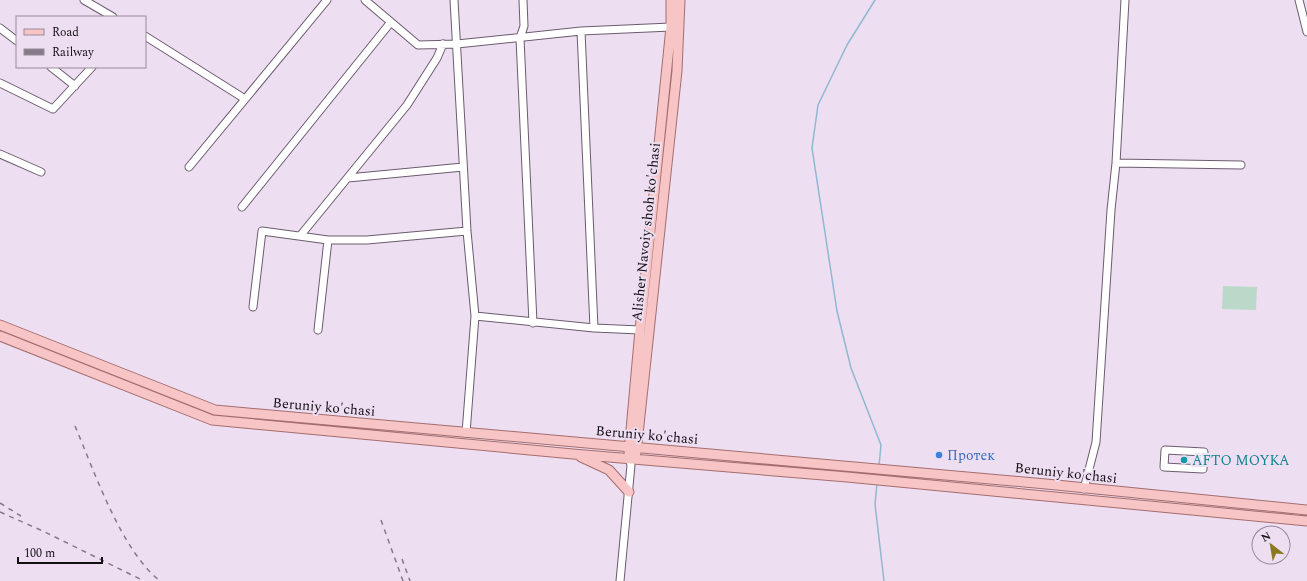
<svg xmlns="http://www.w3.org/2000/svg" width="1307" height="581" font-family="Spectral,serif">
<rect width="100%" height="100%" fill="#eedef2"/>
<path fill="#bad9c9" d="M1223,286L1257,287L1256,310L1222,309Z"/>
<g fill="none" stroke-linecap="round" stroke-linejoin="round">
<path stroke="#8fb8d1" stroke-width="1.5" d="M875,0L847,45L818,105L812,148L837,311L851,368L881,445L879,466
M877,484L875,504L884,581"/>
<g stroke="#6a5c6d" stroke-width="9">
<path id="minor" d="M84,0L113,17
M365,0L418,45L457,44L581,31L671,27
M454,0L467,231L475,316L466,433
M523,0L524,26L520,38L533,323
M1299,0L1307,32
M0,28L17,41
M581,31L594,328
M145,36L245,99
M51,67L75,86
M0,83L53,109L92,67
M0,154L41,172
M1116,163L1241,165
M189,167L327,0
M348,178L463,167
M242,207L391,22
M300,236L407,105L437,58L443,44
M253,307L262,231L328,240H367L467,231
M475,316L594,328L640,330
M318,330L328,240
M1165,450L1204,452L1203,469L1164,467Z
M1084,489L1096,442L1111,210L1116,163L1125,0
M620,581L631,465L629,458"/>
</g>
<g stroke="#a46d6e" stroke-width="11">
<path id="major" d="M0,325L215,410L1046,484L1307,510
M0,336L212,420L573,454L847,477L1307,521
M629,452L640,330L671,27V0
M636,453L677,71L680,0
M581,457L609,470L629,492"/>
</g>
<use href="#minor" stroke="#fff" stroke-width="7"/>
<use href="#major" stroke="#f7c5c5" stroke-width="9"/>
<path stroke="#857a88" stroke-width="1.5" stroke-dasharray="5 5" stroke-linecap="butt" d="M75,426C95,473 121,550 160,581
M0,503L21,516
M0,512L45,532L144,581
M381,520L403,581
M402,559L410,581"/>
</g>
<circle fill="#3f7fe0" stroke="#eedef2" stroke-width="1.5" cx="939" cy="455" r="4"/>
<circle fill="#0f9aa8" stroke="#eedef2" stroke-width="1.5" cx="1184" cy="460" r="4"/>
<g text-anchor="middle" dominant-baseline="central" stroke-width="4" stroke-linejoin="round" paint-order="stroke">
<g font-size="14" fill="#140f15" stroke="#eedef2">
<text transform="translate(646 232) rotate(-84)">Alisher Navoiy shoh ko'chasi</text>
<text transform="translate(324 407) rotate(5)">Beruniy ko'chasi</text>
<text transform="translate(647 435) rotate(5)">Beruniy ko'chasi</text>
<text transform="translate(1066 473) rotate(6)">Beruniy ko'chasi</text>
</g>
<g font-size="14" fill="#366cbe" stroke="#eedef2" text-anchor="start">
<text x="947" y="455">Протек</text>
</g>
<g font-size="14" fill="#0d838f" stroke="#eedef2" text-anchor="start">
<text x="1192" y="460">AFTO MOYKA</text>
</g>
</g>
<rect x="16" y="16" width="130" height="52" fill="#eedef2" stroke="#978b9a"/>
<rect x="24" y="29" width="20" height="6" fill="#f7c5c5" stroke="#978b9a"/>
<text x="52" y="36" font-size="12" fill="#140f15">Road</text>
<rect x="24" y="49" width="20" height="6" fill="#857a88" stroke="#978b9a"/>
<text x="52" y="56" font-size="12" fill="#140f15">Railway</text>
<g transform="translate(1271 545) rotate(329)"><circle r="19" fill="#eedef2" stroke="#978b9a"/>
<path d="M0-3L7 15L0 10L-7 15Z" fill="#8a791e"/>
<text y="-6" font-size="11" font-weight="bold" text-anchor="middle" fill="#140f15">N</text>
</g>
<path d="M18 557v6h84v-6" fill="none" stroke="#140f15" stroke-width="2"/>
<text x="24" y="557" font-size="12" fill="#140f15" stroke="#eedef2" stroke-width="3" paint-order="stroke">100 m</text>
</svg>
